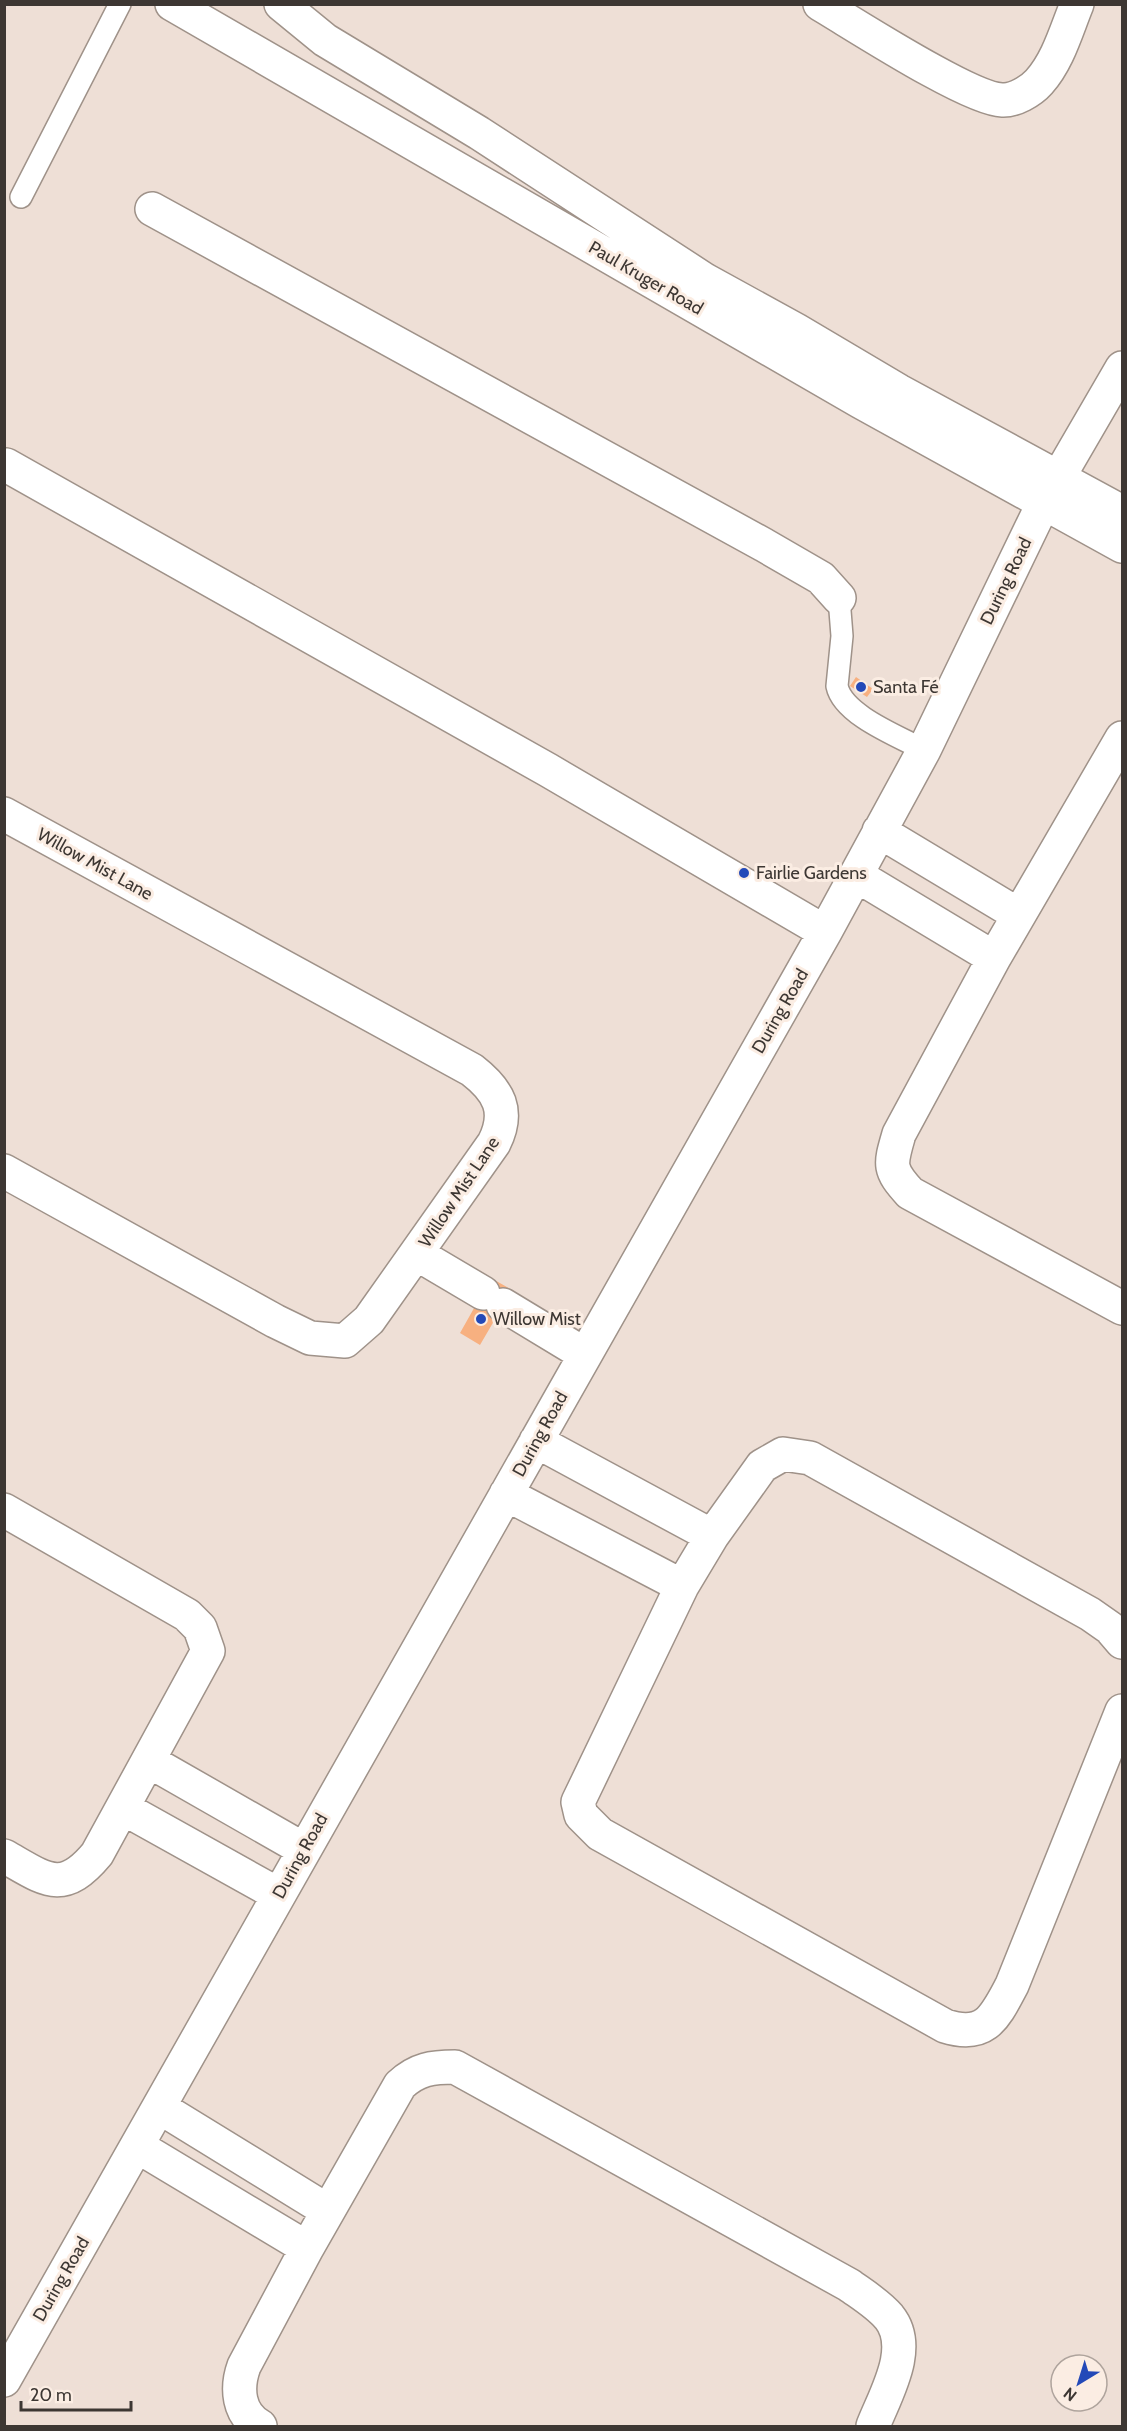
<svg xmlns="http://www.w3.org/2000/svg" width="1127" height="2431" font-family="Cabin,sans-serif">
<rect width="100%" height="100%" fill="#eedfd6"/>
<path fill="#f7b080" d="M856,677L873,689L867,697L850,686Z
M491,1278L512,1290L480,1345L460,1333Z"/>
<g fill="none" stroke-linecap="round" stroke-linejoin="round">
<g stroke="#9f9289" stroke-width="24">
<path id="service" d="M21,197L120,4
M839,598L842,636L837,686C843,715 898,736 924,750"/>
</g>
<g stroke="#9f9289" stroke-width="36">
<path id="minor" d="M820,4C854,24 969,99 1002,100C1014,101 1031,91 1039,82C1058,61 1066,31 1077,4
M152,209L764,545L821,578L839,598
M6,465L548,770L825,932
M1122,738L994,958L899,1134C890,1165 888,1169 910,1193L1122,1308
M4,814L472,1070C499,1091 510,1111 494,1143L369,1320L345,1341L310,1338L275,1321L4,1171
M879,831L1019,915
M856,875L994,958
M417,1254L483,1293
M503,1305L584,1354
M536,1441L712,1536
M506,1494L682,1586
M4,1510L187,1615L200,1628L208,1651L97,1854C62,1896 45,1879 4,1856
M1122,1642L1110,1628L1090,1614L810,1458L783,1454L762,1466L712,1536L682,1586L578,1802L581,1815L600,1834L945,2026C986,2039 995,2017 1012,1985L1122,1711
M149,1761L303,1849
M123,1808L279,1895
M159,2107L328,2211
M137,2146L307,2248
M4,2380L825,932L924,750L1043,504L1122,368
M260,2426C238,2414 236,2388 244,2366L307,2248L400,2085C417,2069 432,2067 455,2067L849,2285C863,2295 878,2304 889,2317C914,2348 885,2395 873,2426"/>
</g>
<g stroke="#9f9289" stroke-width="36">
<path id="tertiary" d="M172,4L861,402L1122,546
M281,4L325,40L479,133L705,280L796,330L899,391L1122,512"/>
</g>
<use href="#service" stroke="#fff" stroke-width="21"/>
<use href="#minor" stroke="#fff" stroke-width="33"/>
<use href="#tertiary" stroke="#fff" stroke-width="33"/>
</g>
<g fill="#2349b8" stroke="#fbede3" stroke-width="2">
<circle cx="861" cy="687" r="6"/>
<circle cx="744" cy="873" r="6"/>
<circle cx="481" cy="1319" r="6"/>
</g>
<g text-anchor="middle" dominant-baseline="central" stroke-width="6" stroke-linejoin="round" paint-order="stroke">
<g font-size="18" fill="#3d3733" stroke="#fbede3">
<text transform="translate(646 278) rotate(30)">Paul Kruger Road</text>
<text transform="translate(1006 581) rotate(-64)">During Road</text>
<text transform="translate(95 864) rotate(29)">Willow Mist Lane</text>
<text transform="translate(780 1011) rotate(-60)">During Road</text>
<text transform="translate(459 1192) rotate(-56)">Willow Mist Lane</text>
<text transform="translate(540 1434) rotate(-61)">During Road</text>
<text transform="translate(300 1856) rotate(-61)">During Road</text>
<text transform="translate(61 2279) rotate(-60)">During Road</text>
</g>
<g font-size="18" fill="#3d3733" stroke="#fbede3" text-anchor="start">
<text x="873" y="687">Santa Fé</text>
<text x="756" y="873">Fairlie Gardens</text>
<text x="493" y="1319">Willow Mist</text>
</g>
</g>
<rect width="1127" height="2431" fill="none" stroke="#3d3733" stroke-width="12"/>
<g transform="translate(1079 2383) rotate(218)"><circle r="28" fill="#fbede3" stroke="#afa49d" stroke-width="1.5"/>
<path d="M0-4.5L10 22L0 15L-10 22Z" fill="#2349b8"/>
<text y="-9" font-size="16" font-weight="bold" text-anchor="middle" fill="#3d3733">N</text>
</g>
<path d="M21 2401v9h110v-9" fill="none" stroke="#3d3733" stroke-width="3"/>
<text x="30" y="2401" font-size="18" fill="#3d3733" stroke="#fbede3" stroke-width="4.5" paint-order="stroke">20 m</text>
</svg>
